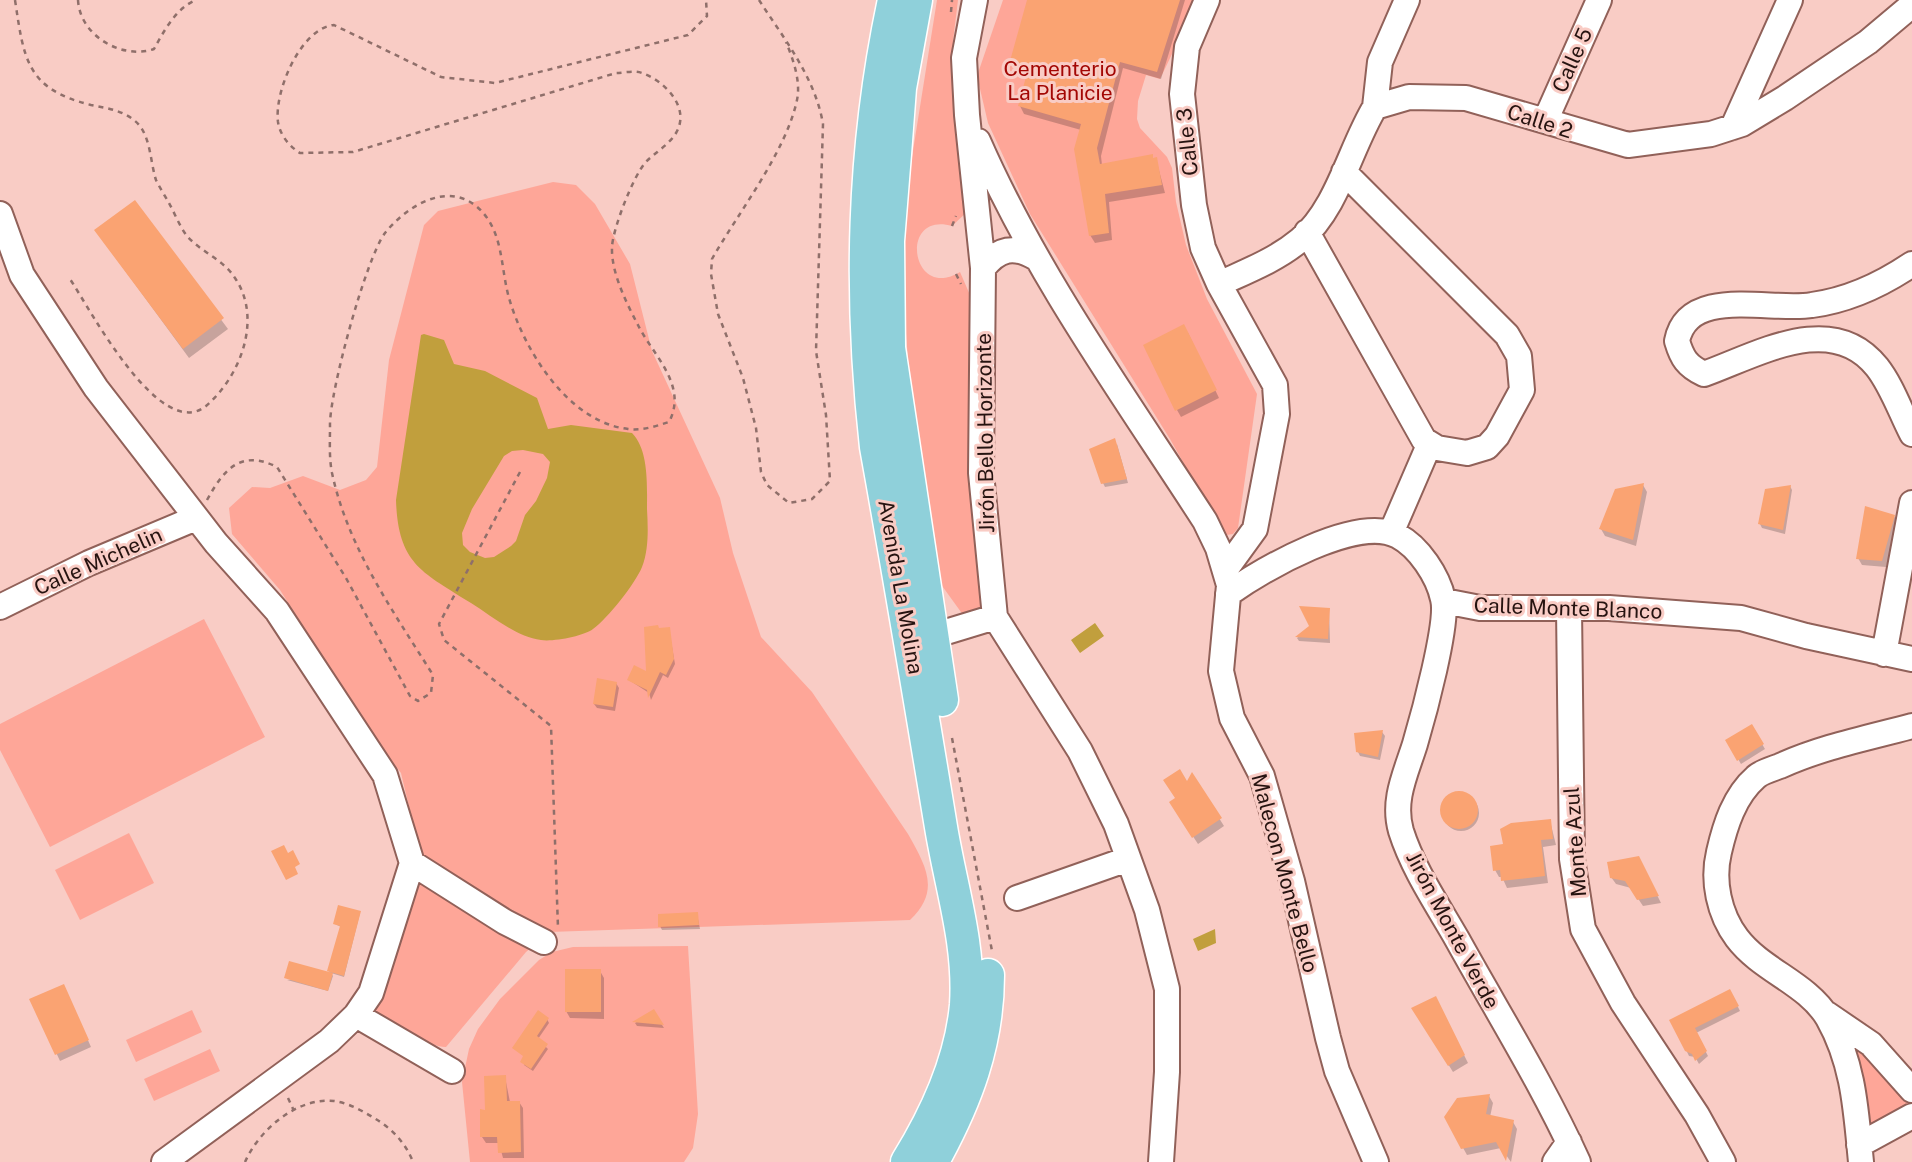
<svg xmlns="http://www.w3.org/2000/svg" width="1912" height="1162" font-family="'Public Sans',sans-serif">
<rect width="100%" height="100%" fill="#f9ccc5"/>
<path fill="#fea698" d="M937,0H958L953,41L969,210L952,226C898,211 911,302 960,272L970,295L974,473L982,604L981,614L966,619L940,583L911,398L904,308L905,223L912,157Z
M1003,0H1198L1160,79L1146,75L1138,101L1137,119L1140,128L1167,157L1172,168L1176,202L1186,245L1207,299L1257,394L1238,528L1233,534L1226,535L1219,526L1170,439L1030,214L988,123L977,76Z
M553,182L576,185L595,204L630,264L652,351L720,498L733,553L761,637L812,692L908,834C926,866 941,891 910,920L549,932L526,952L446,1047C434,1048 383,1024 377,1013C375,1010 375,1006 373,1002L419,849L401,773L374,738L280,590L232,534L229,508L252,487L270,488L303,476L340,490L366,480L377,467L389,360L424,225L438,211Z
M204,619L265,737L50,847L0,750V724Z
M129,833L154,883L80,920L55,870Z
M688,946L698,1114L693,1148L684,1162H470L462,1082L469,1049L478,1029L500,999L539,960L552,952L573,947Z
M192,1010L202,1032L136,1062L126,1040Z
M1857,1047H1862L1910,1106L1872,1128L1868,1124Z
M210,1049L220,1071L154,1101L144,1079Z"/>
<path fill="#c19f3d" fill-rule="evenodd" d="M424,334L444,340L454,364L485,371L537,398L548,429L571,425L632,433C649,450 647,486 647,509C648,528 649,549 642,567C635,584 608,618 593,629C584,636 553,642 541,640C516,637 492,616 471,603C422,572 398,564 396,500L421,335ZM523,450L543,454L550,462L547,478L536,501L525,515L516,541L511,546L494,557L485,558L470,552L463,545L462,533L472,509L504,456L512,451Z
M1095,623L1104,636L1080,653L1071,640Z
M1215,929L1216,943L1198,951L1193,939Z"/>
<path fill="#0003" d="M1028,0H1185L1161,79L1123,68L1101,156L1102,165L1156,159L1165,193L1109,202L1112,240L1095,243L1090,235L1081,130L1024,114L1020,106L1029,72L1016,68L1012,61Z
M134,202L228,329L189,358L96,231Z
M1188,333L1219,398L1181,417L1177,410Z
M1117,444L1128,483L1105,487L1103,483Z
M1643,485L1647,492L1636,546L1605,536L1601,529Z
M1790,486L1792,490L1785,534L1762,528L1760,524Z
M1894,516L1898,523L1886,567L1862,565L1858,558Z
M1329,609L1330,643L1299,641L1297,638Z
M669,629L675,664L668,678L663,675L651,700L649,693L629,680L648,674Z
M616,683L619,688L615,711L597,708L594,704Z
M1751,726L1765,749L1741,764L1727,740Z
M1382,732L1385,736L1380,760L1360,756L1358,752Z
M1192,775L1224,826L1198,844L1175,809L1177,799Z
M1443 813a18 18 0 1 1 36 0a18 18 0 1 1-36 0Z
M1550,821L1556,845L1543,847L1548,883L1507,888L1502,877H1499L1495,870L1504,846Z
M1642,865L1661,903L1643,906L1631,888L1616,884L1611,877Z
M360,913L344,977L331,973L333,976L328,991L287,980L331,974L329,971L341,927L335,924Z
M697,914L700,929L662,930L660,926Z
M600,971L604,978V1019L570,1018L566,1011Z
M1730,991L1740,1011L1696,1033L1708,1056L1699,1064L1695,1057L1689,1056L1672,1021Z
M67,993L91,1047L60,1061L32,1000Z
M1439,1005L1468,1063L1453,1072L1414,1009Z
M653,1011L664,1028L637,1026L635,1023Z
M547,1019L549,1023L538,1039L548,1049L533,1071L524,1065L525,1057L514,1048Z
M505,1077L510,1102H519L523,1108L524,1158H503L499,1143H486L482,1137L487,1111Z
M1489,1096L1493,1103L1490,1117L1513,1122L1517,1129L1511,1162L1501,1148L1467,1155L1446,1117Z"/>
<path fill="#faa372" d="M1027,0H1180L1157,72L1120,62L1097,148L1100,164L1153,154V158L1157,157L1162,185L1105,194L1109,233L1089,236L1074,149L1081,124L1018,106L1029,66L1010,61Z
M135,200L224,318L183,349L94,230Z
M1184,324L1217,390L1175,411L1143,345Z
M1115,438L1127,479L1101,484L1089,449Z
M1644,483L1633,540L1599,529L1615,489Z
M1791,485L1783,530L1758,524L1765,489Z
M1865,506L1895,515L1882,561L1856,559Z
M1299,606L1330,608L1328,639L1295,637L1309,626Z
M658,625L659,628L670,627L674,659L666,675L660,672L648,698L647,690L627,680L634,665L646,671L644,627Z
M597,678L617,682L613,707L593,704Z
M1752,724L1764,744L1737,761L1725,740Z
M1383,730L1378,757L1356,752L1354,733Z
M1180,769L1187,781L1192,772L1222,818L1192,838L1169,802L1175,798L1163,780Z
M1440 810a19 19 0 1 1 38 0a19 19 0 1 1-38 0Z
M1551,819L1553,839L1541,840L1545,876L1501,881L1500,870L1493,871L1490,846L1503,844L1500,829L1511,823Z
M284,845L288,853L293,850L300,864L295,867L298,874L286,880L271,851Z
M1639,856L1659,896L1637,900L1625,881L1610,878L1607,862Z
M338,905L361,911L344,976L327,971L340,926L333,924Z
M698,912L699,925L658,927V914Z
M289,961L333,973L328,991L284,978Z
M565,969H601V1012H565Z
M64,984L89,1040L55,1055L29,999Z
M1730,989L1739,1006L1695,1028L1707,1051L1695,1061L1692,1054L1685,1051L1669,1020Z
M1436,996L1465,1055L1448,1066L1411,1008Z
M654,1009L664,1025L632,1022Z
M538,1010L549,1018L537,1036L548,1044L531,1069L520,1062L523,1056L512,1048Z
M506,1075L507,1101H520L521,1152L498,1153L497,1137H480V1109L485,1110L484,1076Z
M1490,1094L1486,1114L1514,1120L1506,1161L1496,1142L1461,1149L1444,1117L1457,1098Z"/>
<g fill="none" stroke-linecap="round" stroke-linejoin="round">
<g stroke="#916159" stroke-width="28">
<path id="minor" d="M975,0L964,58L967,115L983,268L981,473L995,617L1080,751L1116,824L1147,910L1167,989V1072L1161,1162
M1207,0L1187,47L1182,94L1194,205L1203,248L1219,284L1275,385L1277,414L1255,529L1226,569
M1375,107L1380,62L1407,0
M1546,119L1599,0
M1733,127L1790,0
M978,141C1037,276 1125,397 1205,521L1218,548L1229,585L1221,671L1232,718L1262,776L1292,881L1328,1038L1337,1071L1376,1162
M0,214L22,275L96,388L216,543L277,611L385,775L412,863L371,993L356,1015L329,1041L164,1162
M1307,232L1424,440L1437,448L1467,453L1487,447L1497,436L1522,390L1519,356L1507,335L1344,172
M1912,264C1881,285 1849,300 1812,305C1772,312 1688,285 1677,341C1682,358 1687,366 1704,374C1757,355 1832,310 1877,367C1892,386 1901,413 1912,434
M983,268C999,248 1014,245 1036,258
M1219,284C1247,271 1276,260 1300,240C1338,208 1350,148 1375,107L1409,97L1466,98L1628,145L1711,134L1742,124L1785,98L1868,42L1912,5
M1391,533L1429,445
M1228,594C1262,570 1357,514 1398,536C1419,547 1438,576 1443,599C1449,622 1423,717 1415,744C1406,773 1392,800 1401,831C1413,869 1437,904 1457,939C1498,1013 1543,1085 1578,1162
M1444,601L1480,608H1609L1741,618L1806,636L1912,659
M0,607L89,563L196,518
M1569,608L1572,859L1583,929L1623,1003L1697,1115L1723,1162
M915,638L936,635L995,617
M1884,654L1912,503
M412,863L505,922L544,942
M1017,898L1128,859
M1827,1014L1871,1044L1912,1090
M356,1015L452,1071
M1859,1145L1912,1116
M1555,1162L1569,1142
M1861,1162C1856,1111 1854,1064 1828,1018C1807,983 1762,971 1737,938C1719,914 1712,881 1719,852C1725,826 1734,796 1756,777C1761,772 1772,769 1780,766C1822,747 1867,738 1912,726"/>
</g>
<g stroke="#fff" stroke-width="35">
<path id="major" d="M894,0C862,150 859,295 876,447C899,574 920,700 941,827C951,888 970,943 966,1005C961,1060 936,1115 907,1162
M916,0L900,88L895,154L888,241L889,348L942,700
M933,1161C966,1101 988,1044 988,975"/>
</g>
<path stroke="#8f6f6a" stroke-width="2.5" stroke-dasharray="5 5" stroke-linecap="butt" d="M15,0C24,59 26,89 91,105C106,108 122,110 135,121C151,134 150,162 156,180C160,188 165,196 169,203C175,214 180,227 187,236C201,252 224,260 235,278C263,319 240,377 206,406C160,443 90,309 70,279
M78,0C80,36 122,60 154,49C164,31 176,8 196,0
M759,0C784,39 815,77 823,124L816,351L826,415L830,481L812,499L789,503L767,485L761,472L756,428L743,378L718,314L711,274L712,259C738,213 786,152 797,100C801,81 793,59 786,42
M951,12L952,0
M952,226L956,216
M956,274L961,284
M520,472L439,624L444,640L551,726L558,928
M207,500C224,469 241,449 277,467L346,578L410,696L418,701L431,693L433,675C393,611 348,548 332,473C329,458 330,441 330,426C329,394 366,258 385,233C405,208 445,181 476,206C504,229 500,266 509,298C524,350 568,422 628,429C642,431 656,426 669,422C688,386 654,356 639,327C627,304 611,273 612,247C613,228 633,177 645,163C654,153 669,145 676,133C691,108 665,81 642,73C634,70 624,73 616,73L353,152L300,153C289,146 280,135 278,122C274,91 301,28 334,25L441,77L495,83L688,35L707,16L706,0
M952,738L992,951
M288,1098L294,1111
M245,1162C259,1130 297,1097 334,1101C350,1103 366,1113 379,1121C394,1131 406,1144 413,1162"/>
<use href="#minor" stroke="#fff" stroke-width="24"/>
<use href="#major" stroke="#8fd0da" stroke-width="32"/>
</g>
<g text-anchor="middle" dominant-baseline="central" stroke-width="6" stroke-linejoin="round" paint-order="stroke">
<g font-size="21" fill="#261310" stroke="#f9ccc5">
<text transform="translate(1572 60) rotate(-66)">Calle 5</text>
<text transform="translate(1540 121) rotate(18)">Calle 2</text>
<text transform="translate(1187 142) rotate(-96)">Calle 3</text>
<text transform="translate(985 433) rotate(-91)">Jirón Bello Horizonte</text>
<text transform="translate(98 561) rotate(-24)">Calle Michelin</text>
<text transform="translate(901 587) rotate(80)">Avenida La Molina</text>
<text transform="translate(1568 608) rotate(2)">Calle Monte Blanco</text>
<text transform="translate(1575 842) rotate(-94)">Monte Azul</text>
<text transform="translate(1285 873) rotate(75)">Malecon Monte Bello</text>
<text transform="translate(1453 930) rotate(62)">Jirón Monte Verde</text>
</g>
<g font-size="21" fill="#a30704" stroke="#f9ccc5">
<text x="1060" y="68">Cementerio<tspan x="1060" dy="24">La Planicie</tspan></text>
</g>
</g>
</svg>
